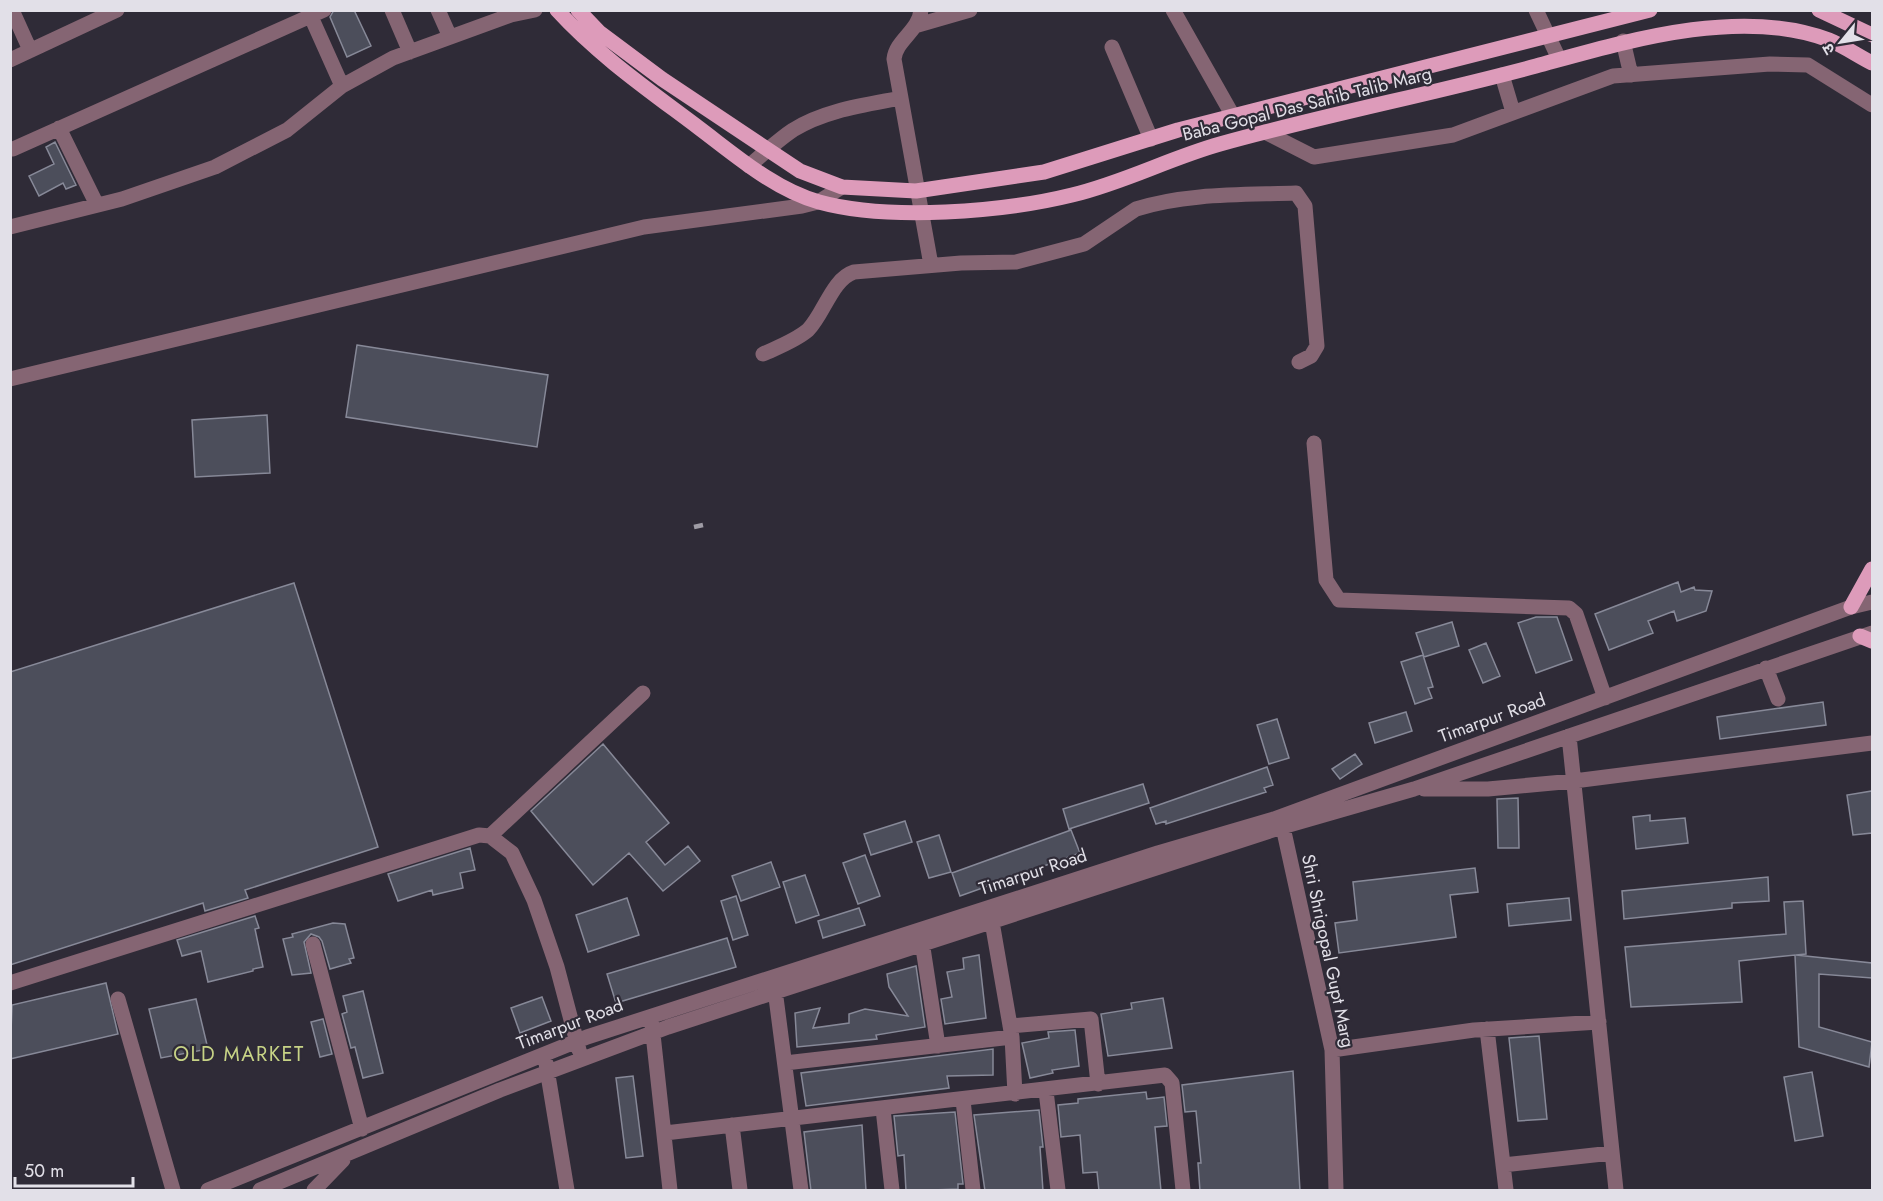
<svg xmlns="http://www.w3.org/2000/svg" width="1883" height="1201" font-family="Jost,'Noto Sans Devanagari',sans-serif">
<rect width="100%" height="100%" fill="#2f2b37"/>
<path fill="#4c4e5b" stroke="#878998" stroke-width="1.5" d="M334,10H354L371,46L347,57L330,17Z
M55,142L76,185L66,189L63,183L39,196L29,176L54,164L46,147Z
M357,345L548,375L537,447L346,417Z
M267,415L270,473L195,477L192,420Z
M1678,582L1681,592L1694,587L1695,590L1712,591L1706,611L1677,621L1674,611L1648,621L1653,633L1609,650L1595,614Z
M294,583L378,847L245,890L248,898L205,911L203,903L10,965V672Z
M1536,617H1557L1572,660L1536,673L1518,623Z
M1452,622L1459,646L1424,657L1416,633Z
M1486,643L1500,676L1483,683L1469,650Z
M1423,655L1433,687L1428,688L1432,698L1415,704L1401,662Z
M1823,702L1826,725L1720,739L1717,717Z
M1406,712L1412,731L1375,743L1369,723Z
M1277,719L1289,758L1269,764L1257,725Z
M603,744L669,823L646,842L665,865L688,846L700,861L663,891L629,853L593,885L531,811Z
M1355,754L1362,764L1340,779L1332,769Z
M1267,767L1273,785L1264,788L1266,792L1166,824V821L1156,824L1150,808Z
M1143,784L1149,803L1069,829L1063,809Z
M1872,791V833L1853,835L1847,795Z
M1518,798L1519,848H1498L1497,799Z
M1650,815V821L1685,818L1688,843L1636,849L1633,817Z
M905,821L912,842L871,855L864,834Z
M1071,830L1080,853L960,896L952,873Z
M939,835L951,872L929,878L917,842Z
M470,848L475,870L460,873L463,888L433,895L432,890L398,901L388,874Z
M865,855L880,896L858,904L843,863Z
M771,862L780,887L741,901L732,876Z
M1475,868L1478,892L1450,895L1456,937L1339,953L1335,923L1357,920L1353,882Z
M805,875L819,915L796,923L783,882Z
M1768,877L1769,901L1732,903V908L1624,919L1622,891Z
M736,896L748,935L733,940L721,901Z
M627,898L639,935L588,952L576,915Z
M1569,898L1571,920L1509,926L1507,904Z
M1803,901L1806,954L1796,955L1872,963V978L1819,974V1027L1872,1042L1869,1067L1799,1047L1795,955L1739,961L1742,1002L1631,1007L1625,947L1786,934L1784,902Z
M859,908L865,925L823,938L818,921Z
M255,916L259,928L255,929L263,967L253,969V971L208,982L201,951L182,956L177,940Z
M333,923L345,924L354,958L349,959L351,963L330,969L322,941L319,937L311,934L304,942L311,973L292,975L283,939L293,937L292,934Z
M727,938L736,967L616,1003L607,974Z
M979,955L986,1018L945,1024L941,999L952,997L947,972L964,969L963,958Z
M916,966L925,1027L876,1035L877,1039L797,1047L795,1013L820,1008L813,1028L849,1023V1014L865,1009L908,1016L889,987L887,974Z
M106,983L118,1034L10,1059L12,1005Z
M363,991L383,1073L363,1078L355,1047L351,1048L342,1014L347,1012L343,996Z
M542,997L551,1021L520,1033L511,1008Z
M1163,998L1172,1048L1108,1056L1101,1014L1132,1009L1131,1003Z
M196,999L208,1049L161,1058L149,1009Z
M323,1019L332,1054L320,1057L311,1022Z
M1075,1030L1079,1066L1052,1070L1053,1073L1030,1078L1022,1043L1049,1038L1048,1032Z
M1539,1036L1547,1119L1518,1121L1509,1038Z
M993,1049V1075L947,1076L949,1088L806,1106L801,1073Z
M1293,1071L1300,1191H1200L1198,1163H1201L1196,1111L1185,1112L1182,1085Z
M1812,1072L1823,1136L1795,1141L1784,1077Z
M633,1076L643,1156L626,1158L616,1078Z
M1146,1092L1147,1099L1164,1097L1167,1126L1155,1127L1161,1191H1099L1097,1172L1083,1173L1080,1135L1061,1137L1058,1105L1078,1103V1099Z
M1039,1110L1043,1147H1040L1043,1191H985L974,1115Z
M955,1112L963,1184H958V1189L906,1191L904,1155L898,1156L894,1116Z
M862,1125L866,1191H811L804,1132Z"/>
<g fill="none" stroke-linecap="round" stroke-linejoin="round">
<path stroke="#856573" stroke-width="15" d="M12,10L30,50
M308,10L342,86
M392,10L410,52
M438,10L450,37
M921,10C919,31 896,40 894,59L931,265
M1173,10L1233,116
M1536,10L1559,59
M918,25L970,10
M1623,41L1631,75
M1112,47L1151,139
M10,60L117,10
M1502,75L1513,112
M59,128L97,205
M1265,132L1314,157L1453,135L1613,76L1770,64L1808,65L1872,105
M13,149L324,10
M749,166C763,154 778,140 793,130C825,110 865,105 901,98
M10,227L122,199L215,167L287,130L342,86L393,58L511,15L535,10
M763,354C778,347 795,341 808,330C824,314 832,279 854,272L961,263L1016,262L1084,244L1136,209C1186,193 1243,195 1296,193L1305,206L1317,346L1311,356L1299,362
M10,379L644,227L802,206L818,202L842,187
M1314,443L1326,580L1339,600L1569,608L1576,614L1605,698
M1766,668L1778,699
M1569,736L1616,1190
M1424,789H1488L1574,781L1872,743
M1281,818L1332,1050L1336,1190
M490,836L643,693
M991,916L1012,1037L1015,1094
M921,935L938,1046
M313,944L362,1129
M774,982L801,1190
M10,983L479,835L490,836L512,853L534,900L557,967L579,1050
M118,999L173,1190
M652,1025L670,1190
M1010,1026L1091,1019L1098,1084
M1487,1029L1506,1190
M1332,1050L1474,1030L1599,1022
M546,1063L567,1190
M785,1063L1012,1037
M1046,1091L1058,1190
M963,1100L973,1190
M883,1109L892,1190
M732,1125L740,1190
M665,1133L1165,1075L1172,1083L1183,1190
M1503,1165L1612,1153
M208,1190L587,1037L1158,853L1274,819L1851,607L1872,602
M260,1190L500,1090L668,1027L1282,827L1414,789L1872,633
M314,1190L343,1160"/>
<path stroke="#dd9bba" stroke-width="15" d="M557,10C599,56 650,91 699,128C735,155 775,190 819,202C888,221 1003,212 1072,195C1123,183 1170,158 1220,144C1324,115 1432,94 1536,66C1624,42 1739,6 1829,40C1844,46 1858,56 1872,63
M578,10L599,32L662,79L800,171L842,187L916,191L1044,172L1178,130L1650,10
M1819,10L1872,35
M1851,607L1872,569
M1860,636L1872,641"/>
<path stroke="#9f9ca5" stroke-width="4.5" stroke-dasharray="12 6" stroke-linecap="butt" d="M694,527L703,525"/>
</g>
<g text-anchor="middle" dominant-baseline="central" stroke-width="4.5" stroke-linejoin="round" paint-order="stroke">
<g font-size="18" fill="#e2e0e8" stroke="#2f2b37">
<text transform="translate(1307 104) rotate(-14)">Baba Gopal Das Sahib Talib Marg</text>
<text transform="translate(1492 718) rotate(-20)">Timarpur Road</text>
<text transform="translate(1033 872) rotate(-18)">Timarpur Road</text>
<text transform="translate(1328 951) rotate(78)">Shri Shrigopal Gupt Marg</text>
<text transform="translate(570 1024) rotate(-21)">Timarpur Road</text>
</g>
<g font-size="20" letter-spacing="1.5" fill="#c7d386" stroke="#2f2b37">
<text x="239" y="1054">OLD MARKET</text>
</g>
</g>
<rect width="1883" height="1201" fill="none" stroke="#e2e0e8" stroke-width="24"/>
<g transform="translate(1841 42) rotate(240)" stroke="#2f2b37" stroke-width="4.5" paint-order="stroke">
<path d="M0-4.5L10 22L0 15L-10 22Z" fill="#e2e0e8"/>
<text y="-9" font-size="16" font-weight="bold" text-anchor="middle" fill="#e2e0e8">उ</text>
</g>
<path d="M15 1177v9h118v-9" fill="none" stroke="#e2e0e8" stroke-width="3"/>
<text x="24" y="1177" font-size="18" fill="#e2e0e8" stroke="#2f2b37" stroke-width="4.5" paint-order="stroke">50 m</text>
</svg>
